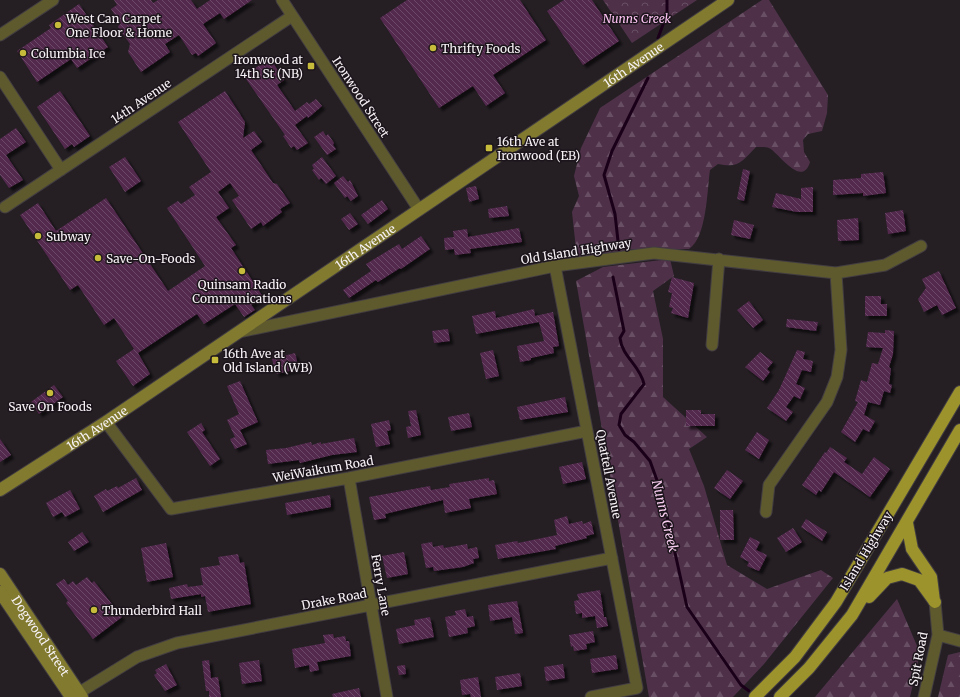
<svg xmlns="http://www.w3.org/2000/svg" width="960" height="697" font-family="Merriweather,serif">
<defs>
<pattern id="forest-firs" width="22" height="20" patternUnits="userSpaceOnUse"><rect width="22" height="20" fill="#4e3149"/><path d="M5 1l3.5 6h-7zM16 11l3.5 6h-7z" fill="#684f64"/></pattern>
<pattern id="park-crowns" width="20" height="18" patternUnits="userSpaceOnUse"><rect width="20" height="18" fill="#4e3149"/><path d="M2 6a3 3 0 1 1 6 0M12 15a3 3 0 1 1 6 0" fill="none" stroke="#684f64"/></pattern>
<pattern id="building-back-hatch" width="6" height="6" patternUnits="userSpaceOnUse"><rect width="6" height="6" fill="#53294e"/><path d="M-1 5l2 2M0 0l6 6M5-1l2 2" fill="none" stroke="#6c4868"/></pattern>
<filter id="shadow"><feDropShadow dx="3.5" dy="3.5" stdDeviation="1" flood-color="#0009"/></filter>
</defs>
<rect width="100%" height="100%" fill="#251f24"/>
<path fill="url(#forest-firs)" d="M762,0H769L828,95L827,113L822,131L808,134L803,140L804,152L810,162C802,189 778,152 769,148C766,147 760,147 756,147C741,162 740,168 718,164L710,170C707,190 707,237 689,249H633L577,258L572,212L579,196L574,176L581,148L600,108Z
M670,259L674,276L653,291L663,339V397L707,437L689,449L704,486L727,565L767,589L821,570L833,578L764,664L733,697H649L576,281L603,267Z
M897,599L920,653L910,697H815Z
M960,652V697H938L948,655Z"/>
<path fill="url(#park-crowns)" d="M603,0H697L632,43Z"/>
<g fill="none" stroke-linecap="round" stroke-linejoin="round">
<path stroke="#1b0019" stroke-width="3" d="M658,38L667,14V0
M619,250L615,214L604,175L612,151L648,78
M613,277L624,331L620,338C622,357 640,365 644,384L621,414L619,425L625,435L634,442L650,461L662,494L687,607L741,685L749,691"/>
</g>
<path fill="url(#building-back-hatch)" filter="url(#shadow)" d="M114,0H151L153,3L158,0H191L197,9L210,0H252L224,19L220,13L203,24L216,43L198,56L196,53L192,55L179,35L165,44L170,52L141,72L128,52L130,44L118,27L120,23L111,9L117,5Z
M407,0H520L546,40L493,75L505,93L486,106L473,86L439,108L380,18Z
M564,0H592L619,41L583,65L547,11Z
M79,4L108,47L77,68L71,59L37,82L17,51L51,28L49,25Z
M270,58L284,80L277,85L295,111L307,102L309,104L316,99L322,106L308,118L307,116L295,125L308,143L297,150L294,146L291,148L283,136L285,135L244,76Z
M60,91L90,136L74,147L72,144L65,149L37,107Z
M225,91L245,122L243,138L254,131L262,142L251,150L273,183L277,184L290,203L280,209L282,212L263,226L261,222L251,229L232,200L239,196L230,183L218,192L229,208L216,217L236,245L231,248L263,297L251,305L255,310L244,317L235,304L204,324L197,314L138,353L150,374L133,386L116,361L134,349L114,318L104,325L78,285L70,290L20,215L38,203L56,231L106,198L168,291L205,266L167,208L178,201L181,204L195,195L189,187L211,172L178,122Z
M16,128L26,142L6,155L23,180L9,188L0,175V139Z
M323,131L326,136L328,134L334,143L333,145L336,149L327,155L314,137Z
M125,157L141,181L125,192L109,167Z
M322,157L336,176L326,184L321,178L319,180L312,170L314,169L312,165Z
M743,169L750,171L744,201L737,199Z
M883,172L886,193L863,196V193L833,195V180L861,178V174Z
M343,176L348,182L350,180L358,196L351,201L347,196L345,198L334,183Z
M476,186L479,199L469,202L466,188Z
M813,187V212H797L772,207L776,193L801,199V188Z
M382,200L388,209L368,224L361,215Z
M507,206L509,216L489,218L488,209Z
M903,210L906,231L888,234L885,213Z
M350,213L358,224L349,230L341,219Z
M858,218L859,240L838,241L837,220Z
M734,220L754,225L750,239L731,235Z
M519,228L522,242L470,249L471,253L455,255L454,249L445,250L444,238L454,237L453,231L467,229L468,237Z
M421,236L430,249L401,269L400,268L378,282L376,280L349,298L343,290L371,271L366,264L399,244L402,249Z
M939,271L956,308L942,315L937,305L924,312L918,299L926,288L922,279Z
M672,277L694,283L688,318L671,313L673,308L669,307L672,293L668,292Z
M865,296H881V304H887V316H865Z
M749,301L763,320L753,328L737,310Z
M534,309L535,316L553,312L559,346L553,347L554,353L531,358V360L520,362L517,346L544,341L539,322L476,334L472,316L495,311L496,318Z
M787,319L818,322L816,331L786,327Z
M448,329L450,341L434,343L432,331Z
M885,330L894,331L893,354L889,367L891,369L889,384L892,385L890,393L884,391L880,405L868,402L864,415L875,421L869,432L863,429L855,442L841,432L858,402L855,401L861,380L867,382L872,363L878,364L883,348L866,347L868,332L885,333Z
M493,350L499,376L486,379L480,353Z
M797,350L805,352L803,359L813,361L811,372L802,370L796,384L805,388L800,399L794,396L786,407L793,412L786,421L767,408L779,390Z
M760,352L773,362L767,369L770,372L763,381L745,367Z
M295,353L299,369L276,374L272,359Z
M240,381L258,422L240,430L247,444L235,449L230,439L235,437L227,420L239,414L227,386Z
M54,385L63,397L39,414L31,402Z
M565,397L568,412L520,420L517,407Z
M416,410L421,435L408,438L406,427L411,426L408,411Z
M686,410H701V414H715V426H686Z
M469,413L472,427L451,431L448,417Z
M389,420L391,430L387,431L390,444L376,447L371,424Z
M201,423L205,430L202,432L220,459L210,466L187,432Z
M757,432L769,440L759,459L745,450Z
M354,438L357,452L332,455L300,463L299,460L268,464L266,450L286,448L311,442L312,445L321,442V444Z
M0,439L11,455L0,462Z
M830,447L847,458L844,462L862,474L874,457L890,469L870,497L834,472L821,492L819,490L816,495L802,485L825,452L826,453Z
M582,462L586,479L563,484L559,467Z
M727,470L743,481L730,499L714,488Z
M136,478L142,490L103,512L94,496L106,489L107,491L117,486L118,488Z
M489,478V481L494,480L497,494L469,499L471,508L445,513L443,500L385,514L386,518L374,520L369,497L430,486L431,490L450,487L449,484Z
M70,490L80,509L65,517L62,512L53,517L46,503Z
M330,495L331,507L287,515L285,503Z
M720,510H733L734,540H720Z
M567,516L569,524L582,521L583,524L591,521L594,534L586,536L587,538L555,546L556,549L498,559L495,545L517,541L518,543L557,535L554,520Z
M806,519L827,532L822,541L801,527Z
M793,528L802,542L786,552L777,538Z
M82,532L89,542L74,551L68,542Z
M750,537L760,542L756,550L767,555L759,571L747,566L749,562L740,557Z
M432,542L433,547L443,545L444,548L467,544L468,549L477,547L479,558L473,559L474,563L463,567L434,571L433,567L426,568L421,544Z
M166,543L173,577L147,582L141,548Z
M404,552L408,574L387,578L382,556Z
M238,554L240,563L244,562L251,604L208,612L205,596L201,597V594L171,599L169,588L187,584L188,587L203,585L200,568L220,565L218,557Z
M87,577L92,583L94,581L122,617L93,639L66,603L68,601L56,584L64,579L68,585L73,581L76,585Z
M600,590L604,617H606L608,626L597,628L595,616L582,618V613L576,614L574,601L579,600L577,594Z
M517,601L523,633L515,634L512,617L490,621L488,605Z
M465,609L467,617L473,616L475,626L467,628L468,633L449,637L445,617L456,615L455,611Z
M430,617L434,637L399,644L396,629L415,625L414,620Z
M593,631L595,642L586,644L587,649L574,651L573,646L571,647L569,635Z
M333,634L334,638L345,636L346,641H349L351,656L317,662L319,670L310,672L309,665L295,668L292,649L325,643L323,635Z
M616,655L618,669L592,673L590,659Z
M209,660L211,678L218,677L221,697H209V691H206L202,661Z
M259,660L262,681L242,684L239,663Z
M166,664L177,685L165,691L154,675L157,673L155,670Z
M563,664L565,678L546,681L544,667Z
M405,665L406,674L399,675L397,666Z
M520,673L522,686L497,690L495,677Z
M478,677L481,697H471L470,694L462,695L460,680Z
M359,688L361,697H333L332,694Z"/>
<g fill="none" stroke-linecap="round" stroke-linejoin="round">
<g stroke="#423d41" stroke-width="13">
<path id="street" d="M282,0L418,208
M0,35L53,0
M0,77L61,170
M5,207L292,16
M555,266L637,688L591,697
M239,332L555,266L654,253L836,273L885,265L921,246
M712,345L719,259
M106,422L171,509L349,478L587,431
M349,478L387,697
M766,512L769,485L827,402L837,377L841,350L836,273
M938,635L960,641
M72,697L137,657L177,643L612,558
M924,697L938,635L935,602"/>
</g>
<g stroke="#423d41" stroke-width="14">
<g id="secondary">
<path id="s1" d="M0,490L106,422L728,0"/>
<path id="s2" d="M0,574L82,697"/>
<path d="M0,592L71,697"/>
</g>
</g>
<g stroke="#423d41" stroke-width="14">
<path id="primary" d="M907,523L912,549L931,577L934,601
M869,597L887,578L902,574L919,580L935,602
M755,697L795,657L836,602L960,392
M780,697L809,668L852,615L960,430"/>
</g>
<use href="#street" stroke="#5e5a2e" stroke-width="11"/>
<use href="#secondary" stroke="#817a2f" stroke-width="12"/>
<use href="#primary" stroke="#9c932c" stroke-width="12"/>
</g>
<g fill="#c7bb3b" stroke="#1c151b" stroke-width="1.5">
<circle cx="58" cy="25" r="4"/>
<circle cx="433" cy="48" r="4"/>
<circle cx="23" cy="53" r="4"/>
<rect x="307" y="62" width="8" height="8" rx="2"/>
<rect x="485" y="144" width="8" height="8" rx="2"/>
<circle cx="38" cy="236" r="4"/>
<circle cx="98" cy="258" r="4"/>
<circle cx="242" cy="271" r="4"/>
<rect x="211" y="356" width="8" height="8" rx="2"/>
<circle cx="50" cy="393" r="4"/>
<circle cx="94" cy="610" r="4"/>
</g>
<g text-anchor="middle" dominant-baseline="central" stroke-width="3" stroke-linejoin="round" paint-order="stroke">
<g font-size="12" fill="#f7f2f6" stroke="#1c151b" text-anchor="start">
<text x="66" y="18">West Can Carpet<tspan x="66" dy="14">One Floor &amp; Home</tspan></text>
<text x="441" y="48">Thrifty Foods</text>
<text x="31" y="53">Columbia Ice</text>
<text x="303" y="59" text-anchor="end">Ironwood at<tspan x="303" dy="14">14th St (NB)</tspan></text>
<text x="497" y="141">16th Ave at<tspan x="497" dy="14">Ironwood (EB)</tspan></text>
<text x="46" y="236">Subway</text>
<text x="106" y="258">Save-On-Foods</text>
<text x="242" y="284" text-anchor="middle">Quinsam Radio<tspan x="242" dy="14">Communications</tspan></text>
<text x="223" y="353">16th Ave at<tspan x="223" dy="14">Old Island (WB)</tspan></text>
<text x="50" y="406" text-anchor="middle">Save On Foods</text>
<text x="102" y="610">Thunderbird Hall</text>
</g>
<g font-size="12" font-style="italic" fill="#fcc3f3" stroke="#1c151b">
<text x="637" y="18">Nunns Creek</text>
</g>
<g font-size="12" fill="#f7f2f6" stroke="#1c151b">
<text stroke="none"><textPath href="#s1" startOffset="763">16th Avenue</textPath></text>
<text transform="translate(361 97) rotate(57)">Ironwood Street</text>
<text transform="translate(141 101) rotate(-34)">14th Avenue</text>
<text stroke="none"><textPath href="#s1" startOffset="439">16th Avenue</textPath></text>
<text transform="translate(576 251) rotate(-9)">Old Island Highway</text>
<text stroke="none"><textPath href="#s1" startOffset="115">16th Avenue</textPath></text>
<text transform="translate(323 469) rotate(-10)">WeiWaikum Road</text>
<text transform="translate(609 474) rotate(79)">Quattell Avenue</text>
<text transform="translate(866 551) rotate(-59)">Island Highway</text>
<text transform="translate(381 585) rotate(80)">Ferry Lane</text>
<text transform="translate(334 599) rotate(-11)">Drake Road</text>
<text stroke="none"><textPath href="#s2" startOffset="74">Dogwood Street</textPath></text>
<text transform="translate(918 659) rotate(-79)">Spit Road</text>
</g>
<g font-size="13" font-style="italic" fill="#f8cdf0" stroke="#1c151b">
<text transform="translate(665 516) rotate(76)">Nunns Creek</text>
</g>
</g>
</svg>
